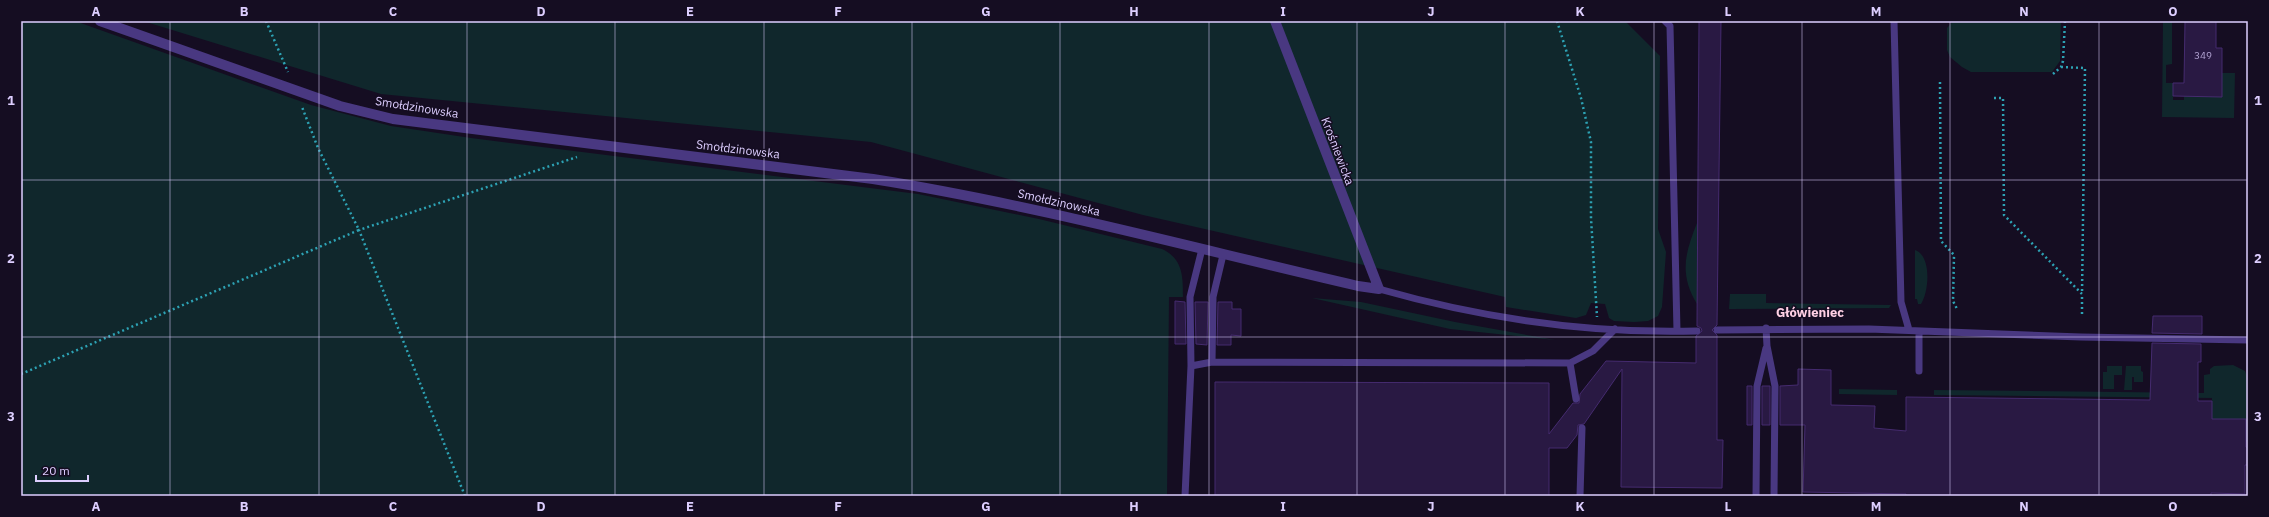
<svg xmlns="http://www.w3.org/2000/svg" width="2269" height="517" font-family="'IBM Plex Sans',sans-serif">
<rect width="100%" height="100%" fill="#150d22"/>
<path fill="#10272c" d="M21,21H75L311,105L391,126L471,138L918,194L1039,219L1162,249C1183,259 1183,276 1183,297H1169L1167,496H21Z
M143,21H1625L1660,56L1658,229L1666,252L1662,307L1658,316L1648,321L1634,322L1614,321L1609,318L1605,304L1591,303L1586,315L1576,318L1506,307L1505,297L1143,215L871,142L381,94Z
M1953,21H2061L2060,61L2052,72H1971L1962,67L1950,57L1947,50V28Z
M2163,21H2172V64L2166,65V83H2173V100H2184V96L2222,97V73H2235L2234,118L2162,117Z
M1697,223V304C1679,274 1685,253 1697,223Z
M1915,250C1932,256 1929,292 1921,304H1918L1917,299H1915Z
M1730,294H1766V303L1891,305L1889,308L1729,309Z
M1312,298L1361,302L1455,322L1555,340L1450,329Z
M2233,365L2245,371L2248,379V442H2246V419H2212V398L1934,395V390L2204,393V375L2210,374V369L2214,366Z
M2107,366H2122V375H2114V389H2103V372H2107Z
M2126,366H2141V371L2143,372V382H2134V377H2132V390H2124Z
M1839,389L1897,390V395L1839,394Z"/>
<path fill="#291943" stroke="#452b6f" d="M1699,21H1721L1717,325L1712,330L1717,335V440H1723L1722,488L1621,487L1622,369L1584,424L1578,425L1577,435L1567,448H1549V496H1215V382L1549,383V434L1573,403H1579L1580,394L1606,361L1696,363V336L1702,331L1701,328L1697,326Z
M2185,21H2216V48H2222V97L2173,96V83H2184Z
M1175,301L1185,302L1186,344H1175Z
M1195,302H1208L1207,345L1196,344Z
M1218,302H1232V309H1241V336L1231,335V345H1217Z
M2153,316H2202V334L2152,333Z
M2152,343L2201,344V362H2198V401H2212V419H2246V447L2248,448V465H2245V494L2211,493V496H1906V494L1803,492L1805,425H1780V386L1798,385V369L1831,370V405L1875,406L1874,428L1906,431V397L2150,400Z
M1747,386H1752V425H1747Z
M1762,386H1770V425H1762Z"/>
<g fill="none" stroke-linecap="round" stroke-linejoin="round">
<path stroke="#2da2b4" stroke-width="2.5" stroke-dasharray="2 3" stroke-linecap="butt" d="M266,21L288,72
M1557,21L1581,98L1591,142V218L1597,317
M2061,67L2085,68L2082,294
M2053,74L2061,67L2063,61L2065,21
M1940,82L1941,241L1954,255L1953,301L1957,309
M1994,98H2003L2004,215L2082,294V314
M21,374L359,230L318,148L302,107
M465,496L359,230L577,157"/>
<path stroke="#493881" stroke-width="7" d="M1665,21L1670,26L1677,331
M1894,21L1901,302L1909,330
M1379,289C1481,318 1589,334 1697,331
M1766,328L1767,346L1775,386L1774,496
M1717,330L1869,329L2081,337L2248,340
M1212,362L1213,297L1223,255
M1570,363L1593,351L1615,329
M1191,366L1212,362L1570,363L1576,399
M1919,371V331
M1185,496L1191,366L1190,297L1202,249
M1580,496L1582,428
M1756,496L1757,386L1766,348"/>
<path stroke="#493881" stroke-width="10" d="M100,21L340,106L393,119L873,179C1037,205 1197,249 1358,286L1379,289L1275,21"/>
</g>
<path fill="none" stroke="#ddceff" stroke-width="1" stroke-opacity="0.55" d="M170,21V496M319,21V496M467,21V496M615,21V496M764,21V496M912,21V496M1060,21V496M1209,21V496M1357,21V496M1505,21V496M1654,21V496M1802,21V496M1950,21V496M2099,21V496M21,180H2248M21,337H2248"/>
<g text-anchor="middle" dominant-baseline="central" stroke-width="3" stroke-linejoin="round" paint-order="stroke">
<g font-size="10" fill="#b0a1d0">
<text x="2203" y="55">349</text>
</g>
<g font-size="12" fill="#ddceff" stroke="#150d22">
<text transform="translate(417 107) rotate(9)">Smołdzinowska</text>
<text transform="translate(738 149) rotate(7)">Smołdzinowska</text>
<text transform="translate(1338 151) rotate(69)">Krośniewicka</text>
<text transform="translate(1059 202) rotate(13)">Smołdzinowska</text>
</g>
<g font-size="13" font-weight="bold" fill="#ffd0e5" stroke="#150d22">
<text x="1810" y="312">Główieniec</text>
</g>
</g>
<rect width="2269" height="517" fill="none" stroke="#150d22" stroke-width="44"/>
<path d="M36 475v6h52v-6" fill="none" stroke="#ddceff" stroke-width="2"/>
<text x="42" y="475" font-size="12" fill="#ddceff" stroke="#150d22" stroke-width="3" paint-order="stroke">20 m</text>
<rect x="22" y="22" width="2225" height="473" fill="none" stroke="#ddceff" stroke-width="1.5"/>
<g font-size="13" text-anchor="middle" font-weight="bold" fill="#ddceff">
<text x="96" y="16">A</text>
<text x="244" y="16">B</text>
<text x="393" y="16">C</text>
<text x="541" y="16">D</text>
<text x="690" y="16">E</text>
<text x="838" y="16">F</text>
<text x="986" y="16">G</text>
<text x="1134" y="16">H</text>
<text x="1283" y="16">I</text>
<text x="1431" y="16">J</text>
<text x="1580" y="16">K</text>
<text x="1728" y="16">L</text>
<text x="1876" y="16">M</text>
<text x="2024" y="16">N</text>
<text x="2173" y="16">O</text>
<text x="11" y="105">1</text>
<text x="2258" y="105">1</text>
<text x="11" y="263">2</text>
<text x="2258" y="263">2</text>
<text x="11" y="421">3</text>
<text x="2258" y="421">3</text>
<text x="96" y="511">A</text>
<text x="244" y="511">B</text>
<text x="393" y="511">C</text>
<text x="541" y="511">D</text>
<text x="690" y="511">E</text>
<text x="838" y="511">F</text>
<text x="986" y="511">G</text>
<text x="1134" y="511">H</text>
<text x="1283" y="511">I</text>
<text x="1431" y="511">J</text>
<text x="1580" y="511">K</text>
<text x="1728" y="511">L</text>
<text x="1876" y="511">M</text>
<text x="2024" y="511">N</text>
<text x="2173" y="511">O</text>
</g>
</svg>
